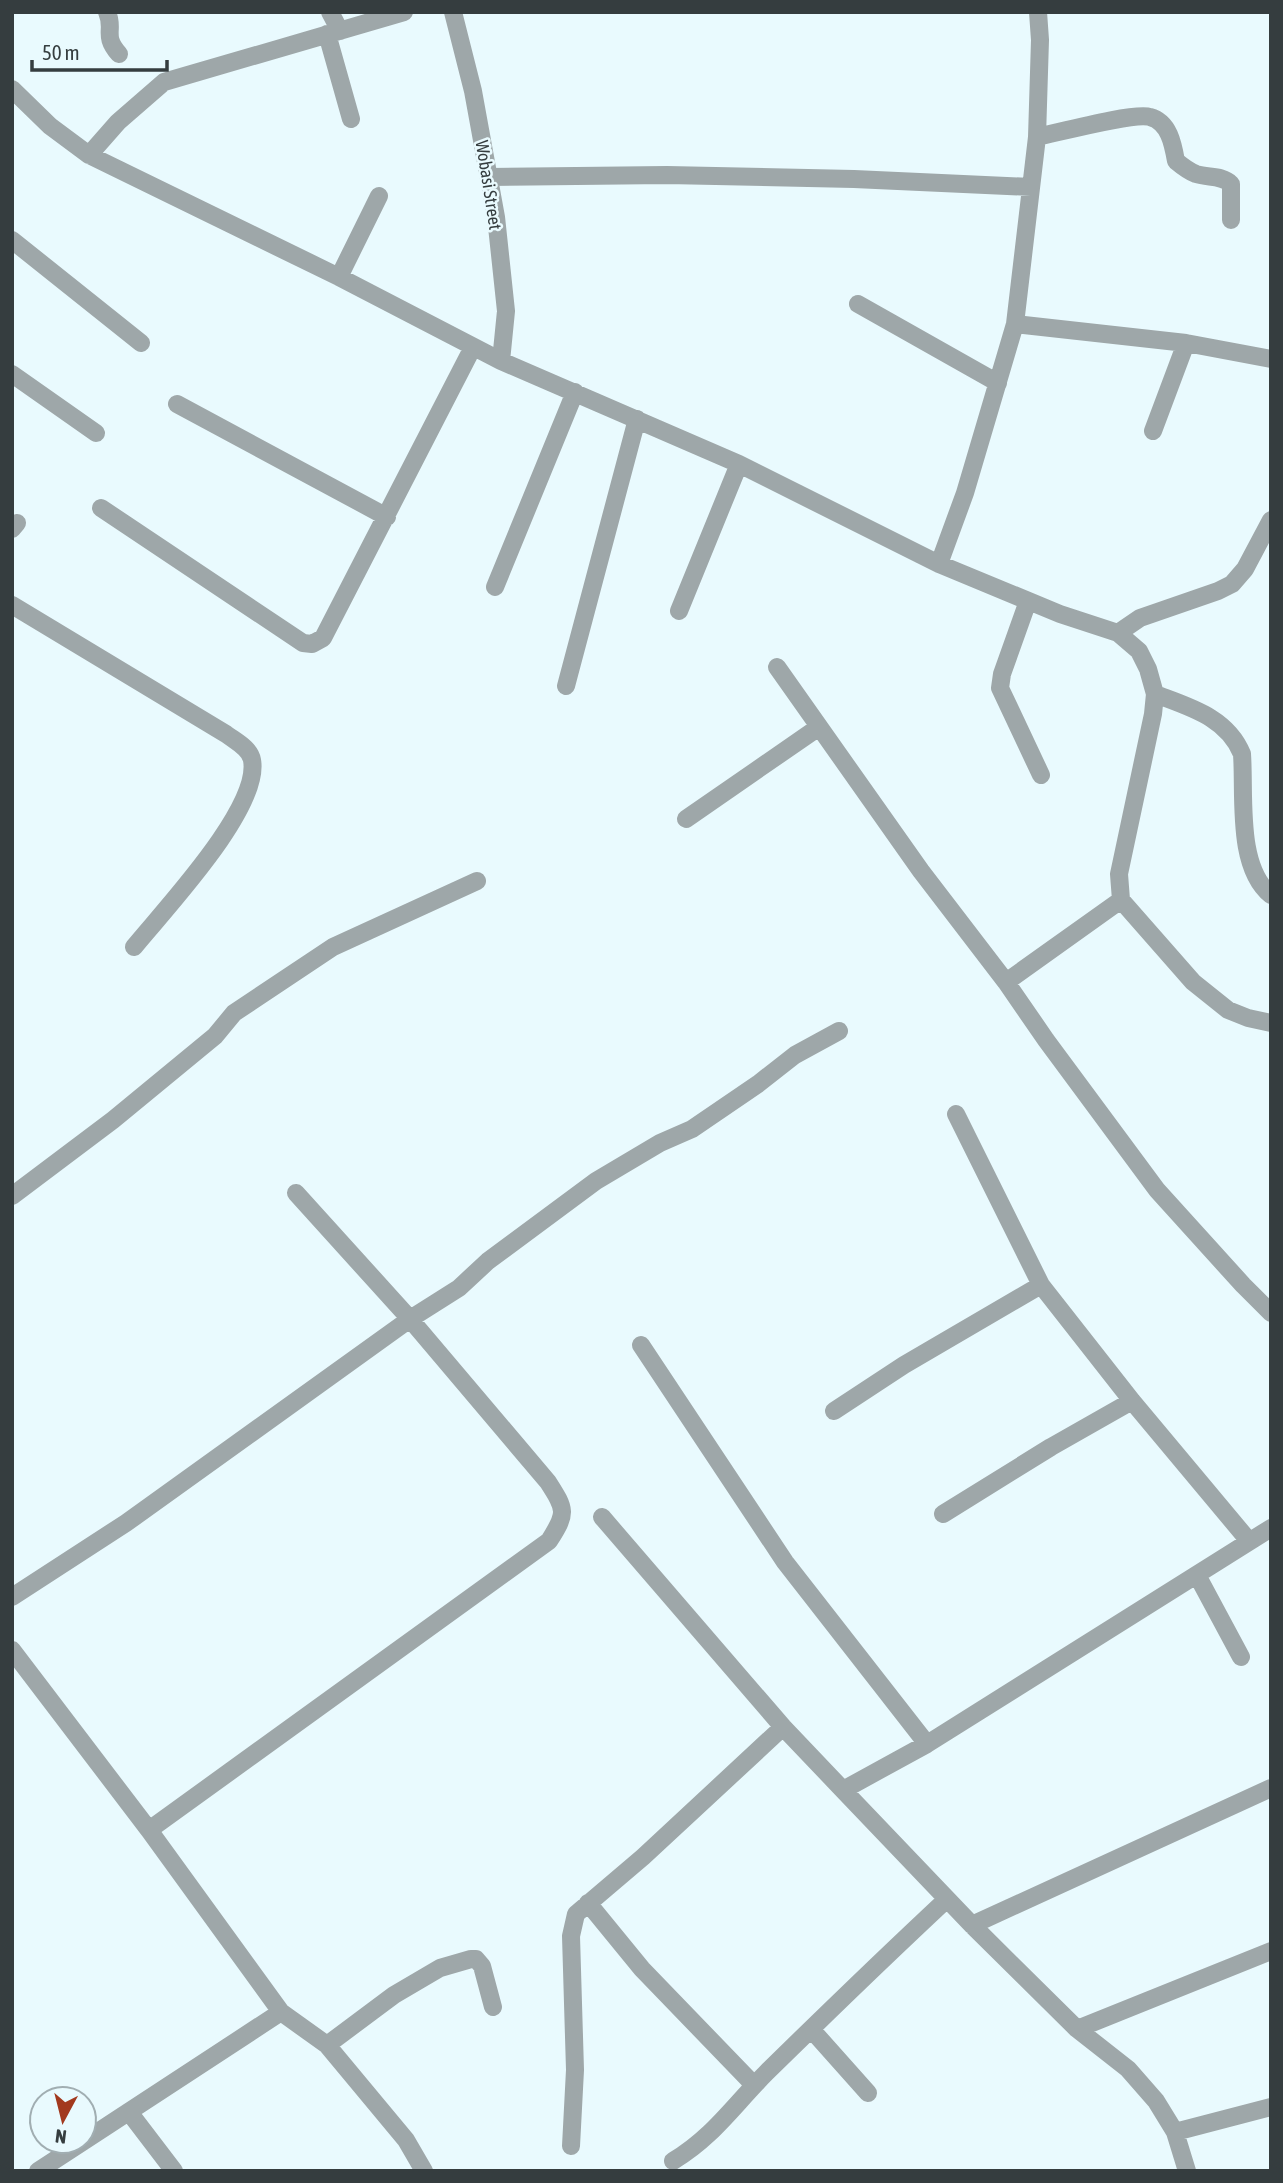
<svg xmlns="http://www.w3.org/2000/svg" width="1283" height="2183" font-family="'Asap Condensed',sans-serif">
<rect width="100%" height="100%" fill="#e9fafe"/>
<g fill="none" stroke-linecap="round" stroke-linejoin="round">
<path stroke="#9ea7a9" stroke-width="18" d="M107,12C115,30 102,35 119,54
M330,12L340,31
M453,12L473,91L496,217L506,311L501,361
M327,34L351,119
M12,89L50,126L89,155L339,277L501,361L739,464L939,564L1060,614L1118,633L1139,651L1148,669L1155,694L1153,714L1119,874L1121,900L1193,982L1228,1010L1248,1018L1271,1023
M1037,137C1057,133 1134,112 1150,117C1169,122 1173,144 1176,161C1182,166 1188,171 1196,174C1208,178 1222,175 1231,184V220
M89,155L118,122L164,82L404,12
M489,177L667,175L854,179L1031,187
M12,240L141,343
M339,277L379,196
M858,304L998,383
M1015,324L1186,343L1271,359
M12,374L96,433
M177,404L387,517
M1153,431L1186,343
M101,508L303,643L312,644L323,638L473,347
M12,529L17,523
M939,564L965,493L1015,324L1037,137L1040,40L1038,12
M495,587L575,392
M1028,601L1002,674L1000,688L1041,775
M12,605L226,734C235,741 250,748 252,760C261,808 164,910 134,947
M679,611L739,464
M1118,633L1140,618L1218,591L1232,584L1245,569L1271,520
M777,667L921,871L1006,982L1046,1040L1157,1190L1243,1285L1271,1313
M566,686L637,419
M1155,694C1189,707 1227,717 1242,754C1245,795 1236,867 1271,895
M686,819L819,727
M1006,982L1121,900
M956,1114L1041,1285L1132,1401L1249,1541
M12,1196L113,1120L215,1036L234,1013L333,947L477,881
M641,1345L785,1562L927,1744
M834,1411L904,1365L1041,1285
M943,1514L1051,1447L1132,1401
M602,1517L783,1727L843,1790L972,1925L1077,2029L1128,2069L1156,2101L1175,2132L1187,2171
M1197,1575L1241,1657
M12,1597L126,1523L410,1319L459,1288L488,1261L596,1181L660,1143L692,1129L758,1084L795,1055L839,1031
M12,1650L149,1830L281,2012L327,2045L406,2140L424,2171
M843,1790L927,1744L1271,1528
M149,1830L549,1541C567,1513 566,1510 548,1482L410,1319L296,1193
M588,1903L642,1969L754,2085
M972,1925L1271,1788
M811,2029L868,2093
M1077,2029L1271,1951
M327,2045L394,1995L440,1968L471,1959H476L482,1966L493,2007
M129,2112L174,2171
M1175,2132L1271,2107
M84,2141L281,2012
M571,2146L575,2070L571,1936L576,1914L643,1857L783,1727
M673,2161C713,2137 734,2105 766,2073C826,2014 886,1956 947,1899
M38,2171L84,2141"/>
</g>
<g text-anchor="middle" dominant-baseline="central" stroke-width="5" stroke-linejoin="round" paint-order="stroke">
<g font-size="18" fill="#353d3f" stroke="#e9fafe">
<text transform="translate(489 185) rotate(81)">Wobasi Street</text>
</g>
</g>
<rect width="1283" height="2183" fill="none" stroke="#353d3f" stroke-width="28"/>
<g transform="translate(63 2120) rotate(187)"><circle r="33" fill="#e9fafe" stroke="#a1aeb2" stroke-width="2"/>
<path d="M0-5L12 26L0 18L-12 26Z" fill="#a2391e"/>
<text y="-10" font-size="19" font-weight="bold" text-anchor="middle" fill="#353d3f">N</text>
</g>
<path d="M32 60v10h135v-10" fill="none" stroke="#353d3f" stroke-width="3.5"/>
<text x="42" y="60" font-size="21" fill="#353d3f" stroke="#e9fafe" stroke-width="5" paint-order="stroke">50 m</text>
</svg>
